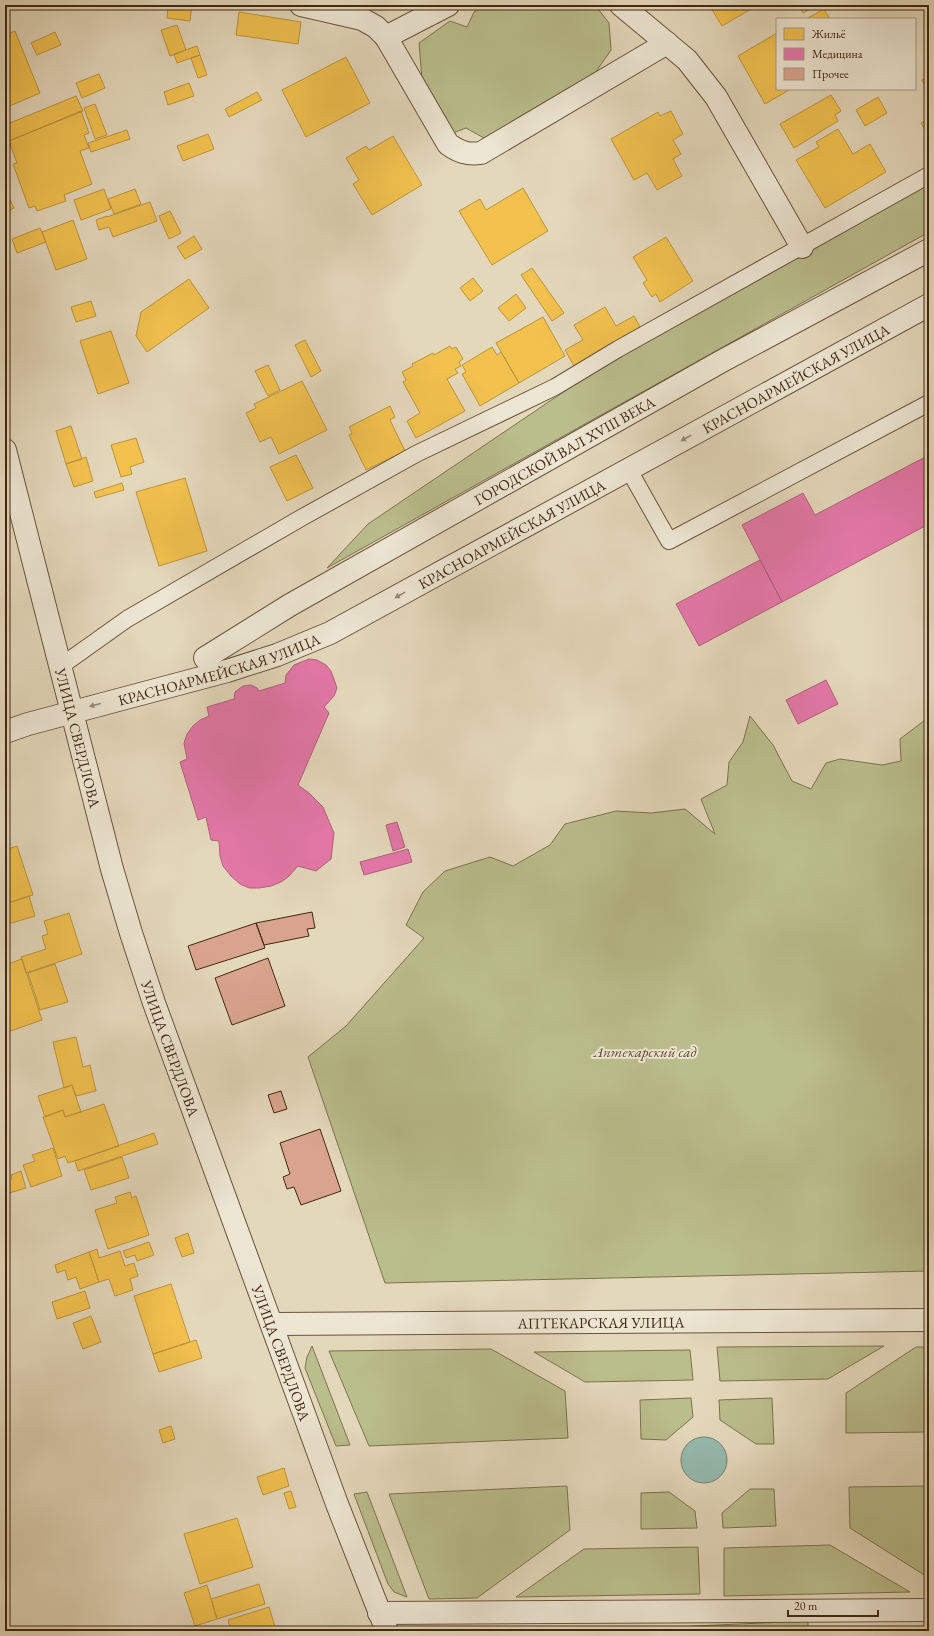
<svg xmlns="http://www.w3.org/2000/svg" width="934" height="1636" font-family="'EB Garamond',serif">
<rect width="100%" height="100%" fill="#e4d8bb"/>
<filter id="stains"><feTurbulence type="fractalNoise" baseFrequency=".005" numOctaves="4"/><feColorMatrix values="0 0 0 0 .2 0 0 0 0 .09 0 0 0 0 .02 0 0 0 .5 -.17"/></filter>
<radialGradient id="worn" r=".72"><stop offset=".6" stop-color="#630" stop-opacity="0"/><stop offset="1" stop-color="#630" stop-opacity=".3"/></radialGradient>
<path fill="#babd8c" stroke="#7e724e" d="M485,5H595L609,23L611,50L595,73L484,138L466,128L453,133L422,79L419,43L450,21L467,27L474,12Z
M929,181V232L327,568L368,524L624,351Z
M750,716L773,745L792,781L811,789L826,763L840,759L882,765L901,761L900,739L929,717V1271L385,1283L308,1057L346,1026L424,938L406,925L423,892L445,871L490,857L513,866L550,845L565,824L616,811L651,813L685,809L715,834L701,799L727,785L729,762L743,742Z
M312,1346L350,1445L336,1446L305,1368L307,1357Z
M884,1346L828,1379L720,1381L717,1347Z
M916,1347H929V1432L846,1433V1393Z
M491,1349L565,1391L568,1438L369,1446L329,1351Z
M690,1350L693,1380L585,1382L534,1352Z
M691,1398L693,1417L666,1440L641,1439L640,1400Z
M772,1398L774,1444H756L720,1420L719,1400Z
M567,1486L570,1530L477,1598L429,1599L389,1494Z
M929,1486V1578L850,1528L849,1487Z
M750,1489H774L776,1526L723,1528L722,1513Z
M367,1492L407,1597L394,1592L388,1584L354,1494Z
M669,1492L695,1511L697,1528L641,1529V1493Z
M830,1545L910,1592L724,1596V1548Z
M698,1547L700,1594L516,1597L584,1549Z
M808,1621V1631H679L681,1628L694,1626Z"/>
<path fill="#95baaf" stroke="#747f70" d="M681 1460a23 23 0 1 1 46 0a23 23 0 1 1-46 0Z"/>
<path fill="#f2c14e" stroke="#bd933c" d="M156,5H167L166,8L156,7Z
M168,5H192L190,21L167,18Z
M709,5H758L722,26Z
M799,5H817L803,13Z
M824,9L830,19H806Z
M239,12L301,22L298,44L236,35Z
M177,25L186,50L170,56L161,30Z
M15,31L40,93L5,108V35Z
M55,32L61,45L37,55L31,43Z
M777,33V89H791L765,104L738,56Z
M197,46L200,55L177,63L174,54Z
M200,55L207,75L198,78L191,58Z
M346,57L370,103L306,137L282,90Z
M99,74L105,88L82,98L76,83Z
M929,76V93L922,80Z
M189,83L194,96L168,105L164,92Z
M257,92L262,100L229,117L225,109Z
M831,95L841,111L835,115L838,121L794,148L780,124Z
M76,96L83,111L9,141L11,145L5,147V125Z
M878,97L887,113L865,126L856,110Z
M95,104L107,135L95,139L84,108Z
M81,111L89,133L84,135L89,148L80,151L92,184L64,195L66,201L37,211L35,206L29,208L13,164L17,163L9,141Z
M671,111L683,134L673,140L681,154L673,159L682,176L657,190L647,173L634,180L611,139L658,112L660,116Z
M929,119V136L921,123Z
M838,129L853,154L870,144L886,172L825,208L796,160L819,147L816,142Z
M127,130L130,139L91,152L88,143Z
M208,134L214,149L183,161L177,146Z
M393,136L422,185L372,215L353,184L359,180L346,158L366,146L369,150Z
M523,188L548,231L492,265L459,211L480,199L486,210Z
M104,189L111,209L81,220L74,200Z
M135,189L141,204L114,214L108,199Z
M7,193L14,208L5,212V194Z
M150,202L157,221L113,237L109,227L99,230L96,220L107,216V217Z
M170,211L181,233L169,239L159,216Z
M73,220L87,259L56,270L42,232Z
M40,228L46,242L17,253L12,239Z
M194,236L202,249L185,259L177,247Z
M666,237L693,281L660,302L656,294L652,297L643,283L647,280L633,257Z
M532,268L564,313L552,321L521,275Z
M473,278L483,291L470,301L460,288Z
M189,279L209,308L147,352L136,336L141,312Z
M516,294L526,308L509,321L498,308Z
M91,301L96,316L76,322L71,307Z
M605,307L616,326L634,316L640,327L574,366L565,350L583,340L574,325Z
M543,317L565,356L519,383L496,343Z
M111,331L129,383L98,394L80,341Z
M305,340L321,371L311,377L295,345Z
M450,346L452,349L456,347L463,359L459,362L461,366L455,369L458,373L447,379L465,411L416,438L407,421L420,413L403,382L406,380L402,372L413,366L412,364L433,353L434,355Z
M492,347L497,355L501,352L519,383L480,406L462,374L466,372L462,365Z
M268,365L280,390L268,396L255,371Z
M302,381L327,430L279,454L271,437L260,442L246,413L256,408L254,404Z
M390,406L395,417L390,420L405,451L366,470L349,435L352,433L349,427Z
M71,426L82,459L66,464L56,431Z
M136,438L144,462L130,467L132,474L121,477L111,445Z
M296,455L313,488L287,501L270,467Z
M86,457L93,481L74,487L66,464Z
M185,478L207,551L159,566L136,492Z
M122,483L124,490L96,498L94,492Z
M17,846L33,895L5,904V850Z
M29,896L35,916L5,925V904Z
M69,913L82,954L26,973L21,957L46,949L42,936L48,934L44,921Z
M22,959L42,1020L5,1033V965Z
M55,964L68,1002L40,1010L28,973Z
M76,1037L83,1067L90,1065L96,1091L76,1096L72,1085L64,1088L53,1042Z
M72,1085L81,1112L65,1117L63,1110L45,1117L38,1096Z
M104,1104L119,1146L68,1163L65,1156L58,1159L43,1117L63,1110L65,1117Z
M154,1133L158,1144L78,1171L75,1161Z
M53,1148L62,1176L31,1187L23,1165L35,1161L32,1155Z
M122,1157L129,1178L91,1190L84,1170Z
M21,1171L26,1188L9,1193L6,1182L12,1179L11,1175Z
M130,1192L132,1198L136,1196L149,1235L108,1249L95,1210L117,1203L115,1197Z
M188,1233L194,1253L182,1257L175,1238Z
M149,1242L154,1255L137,1261L135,1255L126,1258L123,1251Z
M97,1249L99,1258L120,1251L125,1266L134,1263L138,1276L130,1279L133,1290L115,1296L109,1279L99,1282L89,1252Z
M89,1252L99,1282L80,1289L76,1277L68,1280L65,1270L57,1273L55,1265Z
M171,1284L190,1342L153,1354L134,1296Z
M85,1291L90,1308L57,1319L52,1302Z
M91,1316L101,1342L83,1349L73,1323Z
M196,1340L202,1358L159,1372L153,1354Z
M171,1426L175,1439L163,1443L159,1430Z
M284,1468L289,1486L263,1495L257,1477Z
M291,1491L296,1507L289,1509L284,1493Z
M237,1518L253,1567L200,1584L184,1534Z
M259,1584L265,1604L217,1619L211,1599Z
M207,1585L217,1619L195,1626L184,1593Z
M269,1607L276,1630L231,1631L228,1620Z"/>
<path fill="#e377a8" stroke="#b35f7b" d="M929,455V524L782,602L742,525L803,493L815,515Z
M760,560L782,602L699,646L676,604Z
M309,659L317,660L326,665L331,671L337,688L334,696L324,707L329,713L298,785L309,793L323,807L334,833L331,859L316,871L298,866L288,877L281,882L271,886L259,888H249L240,884L231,876L223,866L220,856L219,841L211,840L206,817L198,820L180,762L187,759L184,743L187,734L193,726L200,720L209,716L207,707L234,699L235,692L243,686L251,685L257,688L259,691L285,683L286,675L294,665Z
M826,680L838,704L798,724L786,700Z
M397,822L405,847L393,851L386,825Z
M408,849L412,862L364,875L360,862Z"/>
<path fill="#d9a48e" stroke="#422711" d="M312,912L315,928L307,929L309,936L264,945L256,923Z
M256,923L265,948L196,970L188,946Z
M268,958L285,1006L232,1025L215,978Z
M281,1091L287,1109L274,1113L268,1095Z
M320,1129L341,1191L301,1205L294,1187L287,1189L283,1177L290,1174L280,1143Z"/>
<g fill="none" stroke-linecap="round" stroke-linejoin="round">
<g stroke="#6a533c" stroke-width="18">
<path id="lane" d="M629,470L669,541L929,403
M61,666L127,619L301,518L416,454L555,387L618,349L929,175"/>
</g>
<g stroke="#6a533c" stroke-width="24">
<g id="street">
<path d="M301,5L362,19L376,27L386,37L448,144C459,152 468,155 481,153L667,43"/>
<path d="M621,5L687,60L716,97L802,247"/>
<path d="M386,37L448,5"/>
<path id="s1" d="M5,450L112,869L131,933L154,1003L337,1504L387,1631"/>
<path id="s2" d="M205,658L290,605L722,361L929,250"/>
<path id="s3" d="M5,732L28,724L227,671L277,655L330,633L929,305"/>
<path id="s4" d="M273,1324L929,1320"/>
<path d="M379,1613L929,1610"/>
</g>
</g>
<use href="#lane" stroke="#ede6d3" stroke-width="16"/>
<use href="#street" stroke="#ede6d3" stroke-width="22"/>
</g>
<defs><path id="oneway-solid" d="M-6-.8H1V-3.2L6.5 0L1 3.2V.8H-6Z"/></defs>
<g fill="#988672">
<use href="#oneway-solid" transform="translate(686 438) rotate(151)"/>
<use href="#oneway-solid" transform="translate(400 595) rotate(151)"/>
<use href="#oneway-solid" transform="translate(95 705) rotate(165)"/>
</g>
<g text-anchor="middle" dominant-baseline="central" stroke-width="4" stroke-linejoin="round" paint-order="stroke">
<g font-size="15" fill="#422711" stroke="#ede6d3">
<text stroke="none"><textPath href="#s3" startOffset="871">КРАСНОАРМЕЙСКАЯ УЛИЦА</textPath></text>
<text stroke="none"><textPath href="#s2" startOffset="415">ГОРОДСКОЙ ВАЛ XVIII ВЕКА</textPath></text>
<text stroke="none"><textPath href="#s3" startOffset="547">КРАСНОАРМЕЙСКАЯ УЛИЦА</textPath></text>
<text stroke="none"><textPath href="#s3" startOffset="223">КРАСНОАРМЕЙСКАЯ УЛИЦА</textPath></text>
<text stroke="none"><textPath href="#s1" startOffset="297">УЛИЦА СВЕРДЛОВА</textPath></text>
<text stroke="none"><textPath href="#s1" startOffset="621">УЛИЦА СВЕРДЛОВА</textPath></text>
<text stroke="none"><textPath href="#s4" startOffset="328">АПТЕКАРСКАЯ УЛИЦА</textPath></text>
<text stroke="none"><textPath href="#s1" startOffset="945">УЛИЦА СВЕРДЛОВА</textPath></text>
</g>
<g font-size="15" font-style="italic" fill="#604c30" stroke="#ede6d3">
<text x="645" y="1051">Аптекарский сад</text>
</g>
</g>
<rect width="934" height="1636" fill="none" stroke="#e4d8bb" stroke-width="20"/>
<rect x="6" y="6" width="922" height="1624" fill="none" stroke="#422711" stroke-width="2"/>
<rect x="10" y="10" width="914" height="1616" fill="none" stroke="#422711"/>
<rect x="776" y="18" width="140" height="72" fill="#ede6d3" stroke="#a99a85"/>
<rect x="784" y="28" width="20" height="12" fill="#f2c14e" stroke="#a99a85"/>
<text x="812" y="38" font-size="12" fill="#422711">Жильё</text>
<rect x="784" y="48" width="20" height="12" fill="#e377a8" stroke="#a99a85"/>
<text x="812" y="58" font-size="12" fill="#422711">Медицина</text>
<rect x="784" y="68" width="20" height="12" fill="#d9a48e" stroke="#a99a85"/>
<text x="812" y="78" font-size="12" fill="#422711">Прочее</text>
<path d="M788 1610v6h90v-6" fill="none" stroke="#422711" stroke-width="2"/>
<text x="794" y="1610" font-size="12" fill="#422711" stroke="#ede6d3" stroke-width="3" paint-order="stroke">20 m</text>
<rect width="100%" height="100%" filter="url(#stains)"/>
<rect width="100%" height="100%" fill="url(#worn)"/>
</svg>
